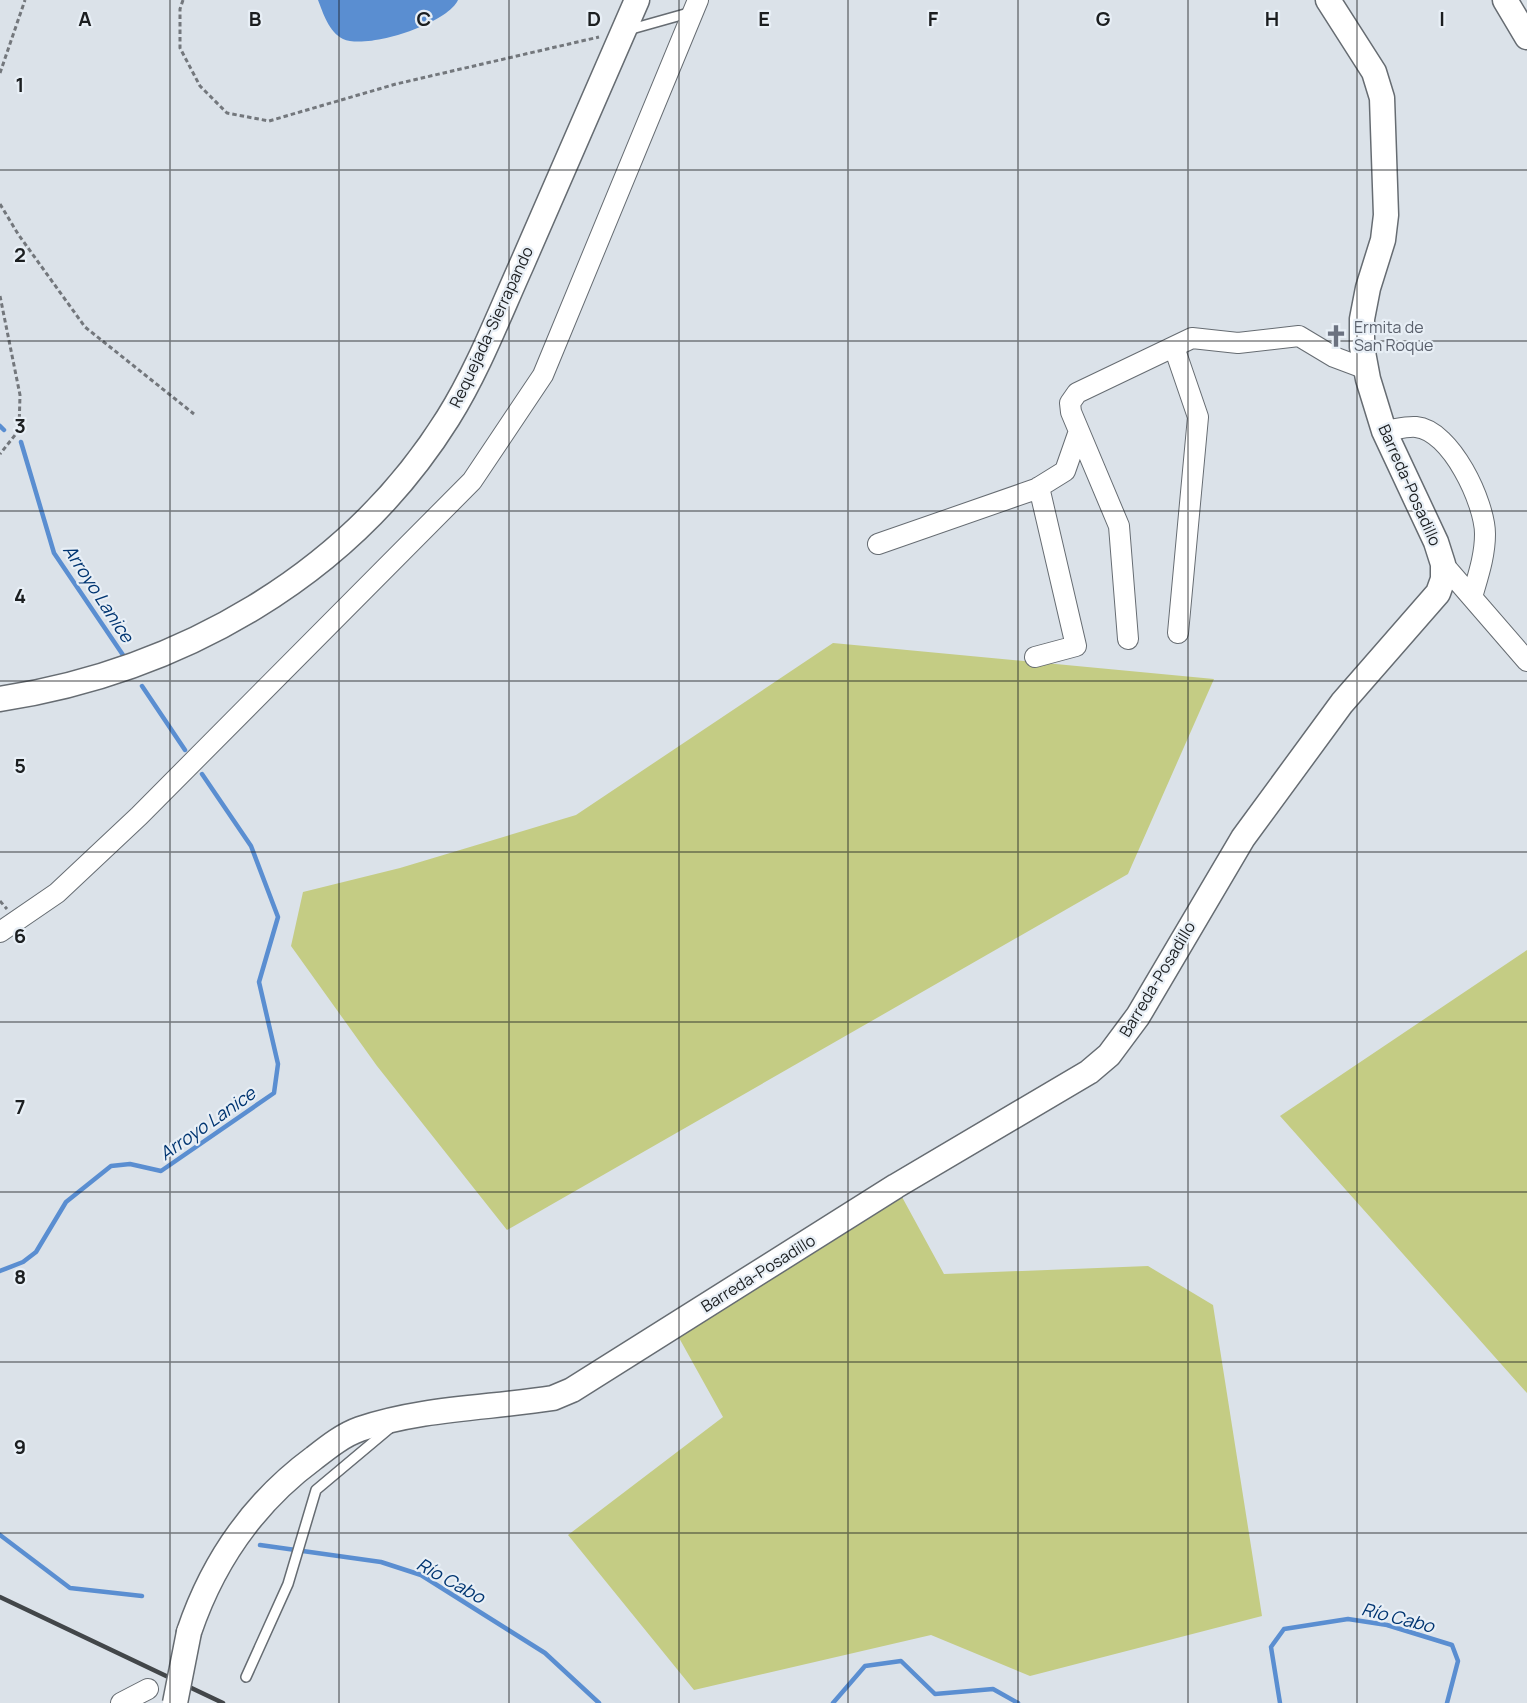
<svg xmlns="http://www.w3.org/2000/svg" width="1527" height="1703" font-family="Manrope,sans-serif">
<rect width="100%" height="100%" fill="#dbe2e9"/>
<path fill="#c4cc84" d="M833,643L1214,679L1128,874L507,1230L377,1066L291,946L303,892L400,868L576,815Z
M1527,950V1393L1280,1116Z
M896,1186L944,1274L1148,1266L1213,1305L1262,1616L1030,1676L931,1635L694,1690L568,1535L723,1417L673,1327Z"/>
<path fill="#5a8ed1" d="M318,0H458C447,24 367,50 343,39C329,32 323,13 318,0Z"/>
<g fill="none" stroke-linecap="round" stroke-linejoin="round">
<path stroke="#5a8ed1" stroke-width="4.5" d="M0,426L4,430
M21,442L54,553L123,655
M142,686L185,750
M0,1271L23,1262L36,1252L66,1202L111,1166L130,1164L161,1171L274,1093L278,1064L259,982L278,917L251,846L202,774
M0,1535L70,1588L142,1596
M260,1545L381,1562L421,1575L545,1653L599,1703
M833,1703L865,1666L901,1661L935,1694L993,1689L1018,1703
M1280,1703L1271,1647L1284,1629L1348,1619L1387,1625L1452,1645L1458,1661L1447,1703"/>
<g stroke="#666c72" stroke-width="12">
<path id="service" d="M628,30L692,12
M246,1677L288,1584L316,1490L390,1428"/>
</g>
<g stroke="#666c72" stroke-width="22">
<path id="minor" d="M1174,347L1198,417L1178,633
M1384,431C1394,430 1406,426 1416,427C1451,430 1485,503 1485,534C1485,556 1478,576 1472,597
M878,544L1036,489L1065,471L1079,431
M1443,564L1527,661
M1128,639L1119,526L1071,412L1070,403L1077,393L1192,338L1238,343L1299,336L1334,357L1366,369
M1035,657L1076,646L1039,487
M0,932L57,893L139,816L472,481L543,375L698,0
M121,1703L148,1689"/>
</g>
<g stroke="#666c72" stroke-width="27">
<path id="tertiary" d="M1505,0L1527,37
M0,699C180,671 349,576 448,418C478,370 499,315 522,264C561,176 599,88 637,0
M189,1632C213,1561 253,1503 314,1458C328,1447 343,1435 360,1429C421,1408 490,1408 553,1398L572,1390L896,1186L1089,1072L1109,1055L1138,1016L1243,838L1342,703L1438,593L1443,579V564L1436,542L1384,431L1368,379L1362,347V319L1368,288L1383,240L1386,215L1382,98L1374,72L1328,0"/>
</g>
<path stroke="#73777c" stroke-width="3" stroke-dasharray="4.5 3" stroke-linecap="butt" d="M183,0L180,9V48L200,86L227,113L269,121L396,84L599,37
M0,73L25,0
M0,204L18,234L85,327L194,414
M0,296L20,395L19,430L0,454
M0,901L7,909"/>
<use href="#service" stroke="#fff" stroke-width="9"/>
<use href="#minor" stroke="#fff" stroke-width="20"/>
<use href="#tertiary" stroke="#fff" stroke-width="24"/>
<path stroke="#424649" stroke-width="4.5" d="M0,1597L223,1703"/>
<g stroke="#666c72" stroke-width="27" stroke-linecap="butt">
<path id="tertiary-bridge" d="M175,1703L189,1632"/>
</g>
<use href="#tertiary-bridge" stroke="#fff" stroke-width="24"/>
</g>
<path fill="none" stroke="#1b1e20" stroke-width="1.5" stroke-opacity="0.55" d="M170,0V1703M339,0V1703M509,0V1703M679,0V1703M848,0V1703M1018,0V1703M1188,0V1703M1357,0V1703M0,170H1527M0,341H1527M0,511H1527M0,681H1527M0,852H1527M0,1022H1527M0,1192H1527M0,1362H1527M0,1533H1527"/>
<defs>
<g id="church-bare" transform="scale(1.8)"><path d="M-1.2-6h2.4v3.5h3.3v2.4h-3.3V6h-2.4V-.1h-3.3v-2.4h3.3Z" fill="#6b7280" stroke="#e8eff6" stroke-width="2.5" paint-order="stroke"/></g>
</defs>
<g fill-rule="evenodd">
<use href="#church-bare" x="1336" y="336"/>
</g>
<g text-anchor="middle" dominant-baseline="central" stroke-width="4.5" stroke-linejoin="round" paint-order="stroke">
<g font-size="16" fill="#1b1e20" stroke="#e8eff6">
<text transform="translate(491 327) rotate(-65)">Requejada-Sierrapando</text>
<text transform="translate(1410 485) rotate(66)">Barreda-Posadillo</text>
<text transform="translate(1157 979) rotate(-59)">Barreda-Posadillo</text>
<text transform="translate(758 1273) rotate(-32)">Barreda-Posadillo</text>
</g>
<g font-size="16" fill="#5b616d" stroke="#e8eff6" text-anchor="start">
<text x="1354" y="327">Ermita de<tspan x="1354" dy="18">San Roque</tspan></text>
</g>
<g font-size="18" font-style="italic" fill="#003571" stroke="#e8eff6">
<text transform="translate(99 593) rotate(57)">Arroyo Lanice</text>
<text transform="translate(207 1123) rotate(-35)">Arroyo Lanice</text>
<text transform="translate(451 1580) rotate(29)">Río Cabo</text>
<text transform="translate(1398 1617) rotate(14)">Río Cabo</text>
</g>
</g>
<g font-size="20" text-anchor="middle" font-weight="bold" fill="#1b1e20" stroke="#e8eff6" stroke-width="4.5" stroke-linejoin="round" paint-order="stroke">
<text x="85" y="26">A</text>
<text x="255" y="26">B</text>
<text x="424" y="26">C</text>
<text x="594" y="26">D</text>
<text x="764" y="26">E</text>
<text x="933" y="26">F</text>
<text x="1103" y="26">G</text>
<text x="1272" y="26">H</text>
<text x="1442" y="26">I</text>
<text x="20" y="92">1</text>
<text x="20" y="262">2</text>
<text x="20" y="433">3</text>
<text x="20" y="603">4</text>
<text x="20" y="773">5</text>
<text x="20" y="943">6</text>
<text x="20" y="1114">7</text>
<text x="20" y="1284">8</text>
<text x="20" y="1454">9</text>
</g>
</svg>
